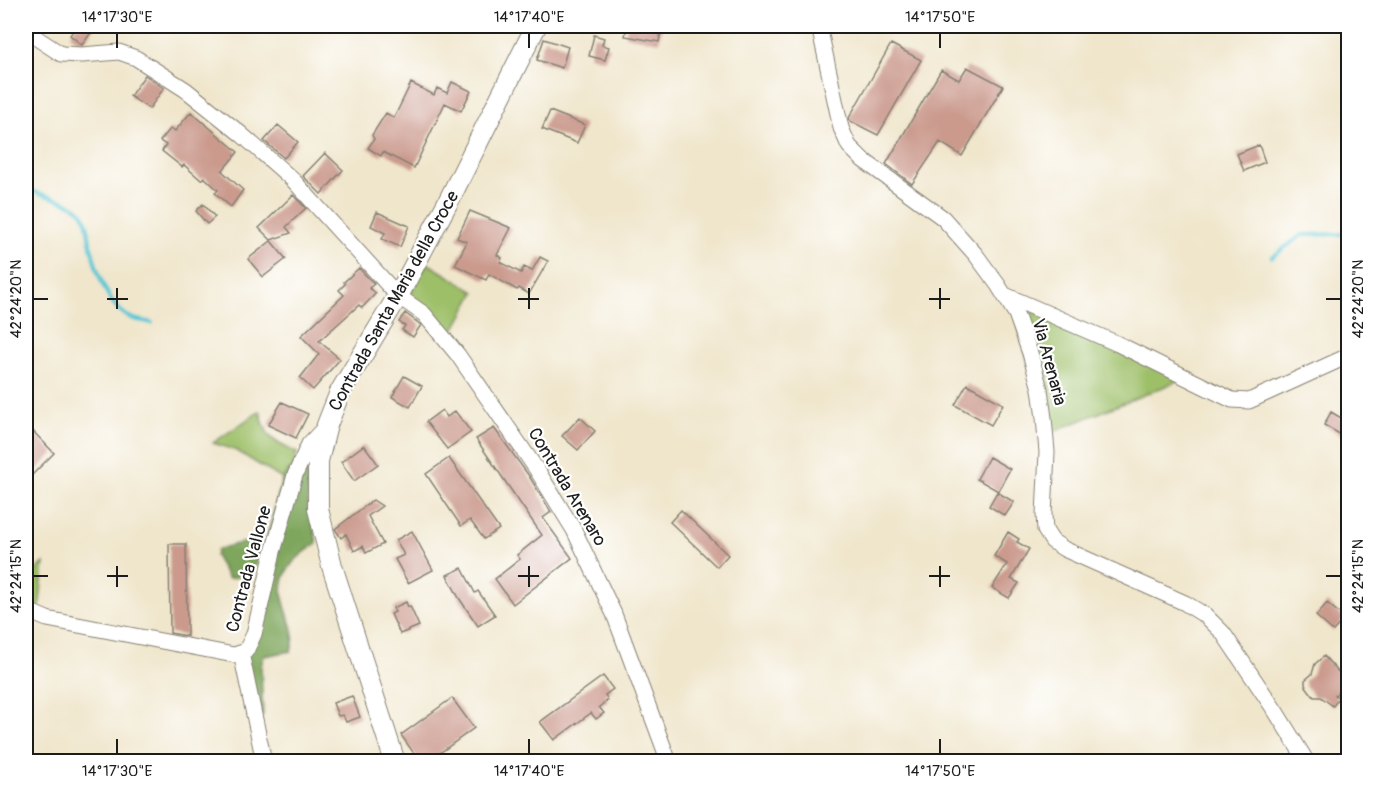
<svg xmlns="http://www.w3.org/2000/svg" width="1374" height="787" font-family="Pangolin,sans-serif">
<rect width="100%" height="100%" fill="#fff"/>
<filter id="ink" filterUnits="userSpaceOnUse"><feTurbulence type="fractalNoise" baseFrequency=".0167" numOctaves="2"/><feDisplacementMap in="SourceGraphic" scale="12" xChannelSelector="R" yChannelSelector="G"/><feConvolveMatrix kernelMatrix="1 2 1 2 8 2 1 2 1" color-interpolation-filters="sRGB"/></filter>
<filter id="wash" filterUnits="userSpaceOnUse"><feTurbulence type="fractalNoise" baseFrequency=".008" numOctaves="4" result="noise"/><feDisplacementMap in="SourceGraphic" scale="24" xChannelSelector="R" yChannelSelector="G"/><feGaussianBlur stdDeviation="1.35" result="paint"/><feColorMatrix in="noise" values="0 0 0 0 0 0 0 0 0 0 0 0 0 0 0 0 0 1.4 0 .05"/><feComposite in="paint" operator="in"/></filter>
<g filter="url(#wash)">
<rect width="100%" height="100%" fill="#f0e6cc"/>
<path fill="#9dbf68" stroke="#5c6e42" stroke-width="1.5" d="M427,263L475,292L449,339L409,296Z
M1012,302L1183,379L1047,434Z
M260,411C267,440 271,440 297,453L293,468L282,479L237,451L213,443Z
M44,563L39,612L26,607V565L35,571Z"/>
<path fill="#7ea65c" stroke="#4d613c" stroke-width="1.5" d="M300,464H307L308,501L317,543C308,550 297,556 291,565C266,598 303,623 291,651L264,656L261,666L263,715L259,716L244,656L271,569L263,555C255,569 245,578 228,578L215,556L217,550C232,545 250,538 265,546L282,479L287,472Z"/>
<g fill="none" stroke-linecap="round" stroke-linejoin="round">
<path stroke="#5bc7d5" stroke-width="4" d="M26,188C40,196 76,201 83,214C88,221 88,233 90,241C95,266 107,310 134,319C140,321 146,321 152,323
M1272,257L1302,235L1348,234"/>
</g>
<g id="blocks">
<path fill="#cb9a8d" d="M76,26H96L82,45L70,35Z
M627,26H662L659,42L625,36Z
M594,35L604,38L602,45L609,47L605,60L589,56Z
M544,39L568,47L562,68L537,60Z
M891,44L921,60L878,135L850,121L849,118Z
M967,67L1003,86L962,156L940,142L912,184L886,164L941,70L959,80Z
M145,75L164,88L149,109L130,96Z
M452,82L471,91L461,111L445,103L414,168L383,152L381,156L368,148L374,139L372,135L386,113L394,118L411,83L434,95L437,88L447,93Z
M550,111L585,125L577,143L542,129Z
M191,112L238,152L222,171L243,190L231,207L215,193L218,190L204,177L201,180L184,165L182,167L162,151L166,145L160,141L171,128L175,131Z
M278,125L298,142L284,158L264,141Z
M1259,145L1265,162L1244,171L1237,154Z
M325,153L343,170L321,194L303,176Z
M293,195L306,208L286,227L291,233L271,240L259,228Z
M203,204L215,217L207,224L196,211Z
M470,211L511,228L497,255L502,258L500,262L521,273L524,267L532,271L540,257L548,261L529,294L519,288L517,290L489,274L486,280L455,265L467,242L457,238Z
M377,212L409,226L400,247L382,239L385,233L371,226Z
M271,241L286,259L263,277L248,259Z
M359,268L374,284L369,288L376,293L362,308L359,305L319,341L340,359L313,390L300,378L319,354L301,336L344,295L339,290L345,284L344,282Z
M405,313L421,325L413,337L402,330L405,326L399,322Z
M404,376L422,386L410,407L392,397Z
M967,384L1003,404L991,425L955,405Z
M282,402L308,414L296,438L268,425Z
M442,410L447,417L455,411L471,432L447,449L426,422Z
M1331,412L1348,422V439L1324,425Z
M580,417L595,431L578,450L562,436Z
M26,424L54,453L26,481Z
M494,428L529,476L551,512L543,518L572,558L513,604L495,579L520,559L517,555L542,535L476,439Z
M364,445L378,464L354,481L341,462Z
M989,457L1010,469L998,491L977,479Z
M449,458L499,529L484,539L470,520L461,526L426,474Z
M997,492L1014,502L1005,516L989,506Z
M373,500L382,506L368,516L383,544L366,553L363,546L354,551L346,534L341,538L335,529Z
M681,510L728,555L717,567L670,522Z
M412,531L433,570L408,583L395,559L404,555L396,540Z
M1008,532L1019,539L1017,542L1029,549L1011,579L1019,583L1009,598L992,588L1007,564L994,556Z
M169,544H186L187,636L170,633Z
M462,568L475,593L478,591L495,615L478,626L459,598L447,575Z
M406,602L408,607L410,606L419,626L400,634L391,614L395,612L393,608Z
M1327,603L1345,618L1333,631L1316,616Z
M1324,656L1348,683L1335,695L1339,698L1333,706L1321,697H1314L1305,685V680L1312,674L1315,664Z
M603,676L613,689L605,695L608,700L599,707L604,713L596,719L591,713L554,740L540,722Z
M352,696L360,717L346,722L343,715L338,716L333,703Z
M452,698L474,728L440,753L446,762H420L401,735Z"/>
</g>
</g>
<g filter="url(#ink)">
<use href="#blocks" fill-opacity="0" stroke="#868174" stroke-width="1.5"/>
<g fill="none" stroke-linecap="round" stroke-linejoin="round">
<g stroke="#868174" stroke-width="17">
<path id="minor" d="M819,26L841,128L849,146L863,160L943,218L976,255L998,285L1016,314L1030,353L1040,389L1044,418L1047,452L1044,515L1045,530L1052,541L1064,549L1185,603L1206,616L1223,633L1276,712L1307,762
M26,31L61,54L82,55L119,52L136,58L186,90L241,134L293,180L398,296L424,314L458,355L537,470L574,530L614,614L669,762
M1005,295L1118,344L1232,400L1249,401L1348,356
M26,610L47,619L234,655L246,651L254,634L273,552L295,475L309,444L327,425
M241,653L264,762"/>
</g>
<g stroke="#868174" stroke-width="22">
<path id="major" d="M395,762L332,566L318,509V461L327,425L340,392L398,296L449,200L536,26"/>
</g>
<use href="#minor" stroke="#fff" stroke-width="15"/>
<use href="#major" stroke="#fff" stroke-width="20"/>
</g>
</g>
<path fill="none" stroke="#1c1c1c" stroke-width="2" d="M117,33V48M529,33V48M940,33V48M117,288V309M529,288V309M940,288V309M33,299H48M107,299H128M518,299H539M929,299H950M1326,299H1341M117,566V587M529,566V587M940,566V587M33,576H48M107,576H128M518,576H539M929,576H950M1326,576H1341M117,739V754M529,739V754M940,739V754"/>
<g text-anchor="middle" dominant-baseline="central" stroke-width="4.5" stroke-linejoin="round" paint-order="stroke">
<g font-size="18" fill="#1c1c1c" stroke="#fff">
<text transform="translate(394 301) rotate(-61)">Contrada Santa Maria della Croce</text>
<text transform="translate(1049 362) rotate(75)">Via Arenaria</text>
<text transform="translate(567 487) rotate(59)">Contrada Arenaro</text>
<text transform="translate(249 569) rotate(-75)">Contrada Vallone</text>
</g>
</g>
<rect width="1374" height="787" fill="none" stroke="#fff" stroke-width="66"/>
<rect x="33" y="33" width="1308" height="721" fill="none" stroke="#1c1c1c" stroke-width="2"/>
<g font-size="15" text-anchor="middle" fill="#1c1c1c">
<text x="117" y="22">14°17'30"E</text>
<text x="529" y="22">14°17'40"E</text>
<text x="940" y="22">14°17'50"E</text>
<text transform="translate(16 299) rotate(-90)" y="5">42°24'20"N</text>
<text transform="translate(1358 299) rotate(-90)" y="5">42°24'20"N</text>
<text transform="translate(16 576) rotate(-90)" y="5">42°24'15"N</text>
<text transform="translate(1358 576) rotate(-90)" y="5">42°24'15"N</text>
<text x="117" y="776">14°17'30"E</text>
<text x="529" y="776">14°17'40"E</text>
<text x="940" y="776">14°17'50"E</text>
</g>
</svg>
